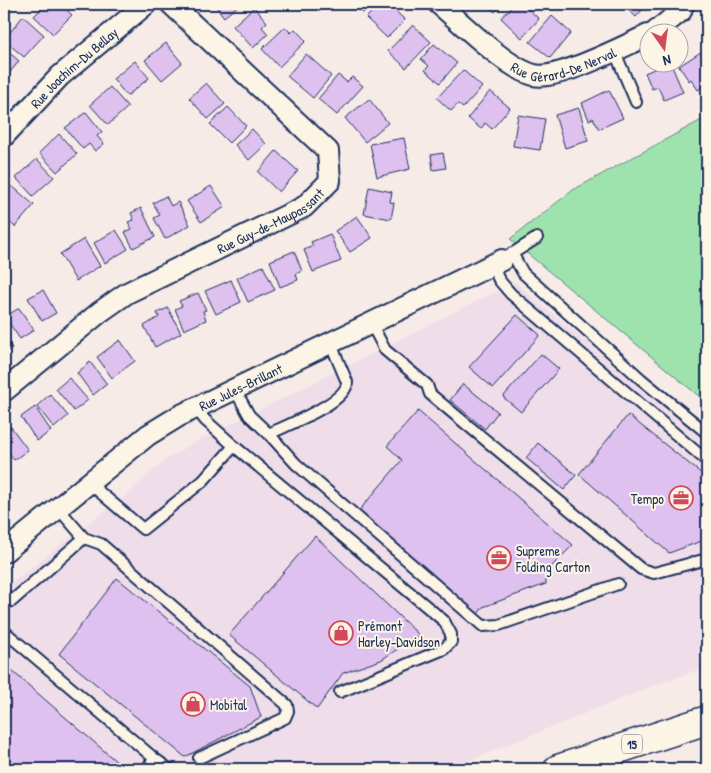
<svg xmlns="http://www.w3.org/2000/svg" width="711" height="773" font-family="'Patrick Hand',sans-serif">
<rect width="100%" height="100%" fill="#f6ebe7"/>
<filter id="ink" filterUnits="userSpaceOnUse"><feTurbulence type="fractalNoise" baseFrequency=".02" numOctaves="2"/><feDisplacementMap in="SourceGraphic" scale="10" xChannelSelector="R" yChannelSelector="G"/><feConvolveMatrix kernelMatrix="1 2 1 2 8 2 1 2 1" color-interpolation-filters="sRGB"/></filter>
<g filter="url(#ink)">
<path fill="#efdee9" d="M515,282L707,443V667L660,683L448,769H4V588L126,495L164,461L187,446Z"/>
<path fill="#9ee2ad" stroke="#5c8886" d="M707,117V403L510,239L573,190Z"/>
<path fill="#dec1ef" stroke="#1b2f5e" d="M46,4H61L72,15L53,34L34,16Z
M72,4H83L78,9Z
M214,4H240L224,17Z
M352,4H371L363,13Z
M379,4H388L405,20L387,38L366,18Z
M485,4H502L495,12Z
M514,4H523L539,19L522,38L501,18Z
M622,4H647L636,17Z
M254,7L267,22L262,27L268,34L253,48L233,26Z
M23,16L44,35L24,57L4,40Z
M552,16L571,33L550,58L530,42Z
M413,25L431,42L406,68L388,51Z
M285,27L291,33L295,29L306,41L279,67L262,49Z
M166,43L182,63L162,80L145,60Z
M434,44L457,63L440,83L425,70L429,66L421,59Z
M4,48L19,61L4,80Z
M707,48V84L698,90L691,79L689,81L679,66Z
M306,54L331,76L313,98L287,76Z
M135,61L149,78L127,96L113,79Z
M670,62L683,92L664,100L658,87L652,89L645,73Z
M463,70L482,87L463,108L458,104L451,111L437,98Z
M338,75L347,82L352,77L363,86L337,115L318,99Z
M206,83L225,104L208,119L189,98Z
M110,87L128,107L108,125L90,105Z
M609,90L623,118L599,129L593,118L589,120L582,103Z
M490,91L510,108L492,129L485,123L481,129L468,118Z
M369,99L388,123L365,142L345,118Z
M228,107L246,126L229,143L210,124Z
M579,108L588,141L565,148L555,115Z
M86,112L102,132L97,136L104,144L95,151L89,144L83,149L65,128Z
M518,115L545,119L540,150L513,146Z
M252,129L266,144L249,160L235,145Z
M59,134L77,154L57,172L39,153Z
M404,138L410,169L377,177L370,144Z
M276,151L298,171L279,192L258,172Z
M443,153L446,168L433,170L431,155Z
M37,159L54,177L33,196L16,178Z
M12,186L34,205L15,227L4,217V195Z
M211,186L225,207L201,222L187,201Z
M369,187L392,192L390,202L394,203L391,219L364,214Z
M166,196L171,206L178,202L190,225L165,239L154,218L160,215L153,203Z
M141,208L155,237L133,248L125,232L132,229L128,222L134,220L131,213Z
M357,216L372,238L350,252L335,231Z
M116,230L128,249L105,263L94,243Z
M330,234L341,261L313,272L304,250L313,246L311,242Z
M84,239L100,266L76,281L60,254Z
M294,251L302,271L296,274L298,280L280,287L270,261Z
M263,266L275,290L248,302L237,278Z
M231,280L241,302L216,314L205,291Z
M43,290L56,313L42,321L28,298Z
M198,293L206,310L203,311L206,320L184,330L175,309L182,306L179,301Z
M19,308L34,330L20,339L5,317Z
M168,308L181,333L155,347L144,326L159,317L157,313Z
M517,315L540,335L493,388L469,367Z
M4,336L12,348L4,354Z
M120,340L135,361L112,378L97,357Z
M541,354L559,369L521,412L503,397Z
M90,362L107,384L93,395L77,373Z
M69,378L88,400L74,411L56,389Z
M463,384L498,412L485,429L450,400Z
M50,394L68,416L54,428L37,406Z
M35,407L51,431L37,441L21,417Z
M418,411L573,545L545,573L546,584L483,607L478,614L357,513L402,460L387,446Z
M628,415L707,478V539L669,553L579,474Z
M11,427L28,450L14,460L4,446V433Z
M538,443L576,475L564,490L526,458Z
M315,536L419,635L381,660L343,673L317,709L229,635Z
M117,578L250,686L261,717L185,757L59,654Z
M4,664L125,769H4Z"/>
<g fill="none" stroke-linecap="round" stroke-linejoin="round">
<g stroke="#1b2f5e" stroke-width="14">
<path id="lane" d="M614,50L636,102
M512,253L523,273L641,379L707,433
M507,257L537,238
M492,265L499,280L511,294L707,461
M371,323L385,350L427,385L430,394L641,569L654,573L707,559
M234,388L249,415L269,434C285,426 348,402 347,382L330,342
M269,434L296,464L483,626L499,625L618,584
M234,446L444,621L451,634V642L444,649L340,692
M89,483L143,529L203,481L234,446L205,420L195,407
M84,538L101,544L287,705L288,711L285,718L199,758
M4,595L12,601L84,538L58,508
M4,631L155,759L146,769
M155,759L169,769"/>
</g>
<g stroke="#1b2f5e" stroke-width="24">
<g id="street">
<path id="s1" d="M439,4C462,23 506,68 534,75C557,81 624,46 648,35"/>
<path d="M655,32L681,11L683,4"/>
<path id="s2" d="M4,136L60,76L146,4"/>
<path id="s3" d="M4,391L100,312L127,293L304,207L330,181L328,151L171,4"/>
<path id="s4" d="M4,552L148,435L179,416L502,260"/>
</g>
</g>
<g stroke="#1b2f5e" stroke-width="31">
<path id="highway" d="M558,769L707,720"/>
</g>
<use href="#lane" stroke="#fcf5e5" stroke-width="10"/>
<use href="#street" stroke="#fcf5e5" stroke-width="20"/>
<use href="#highway" stroke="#fcf5e5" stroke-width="28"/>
</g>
</g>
<defs>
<g id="office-ring" transform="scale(1.25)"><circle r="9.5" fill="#fcf5e5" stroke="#d1495b" stroke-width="1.5"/><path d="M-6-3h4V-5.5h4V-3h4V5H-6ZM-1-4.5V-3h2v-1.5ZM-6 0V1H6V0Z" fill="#d1495b"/></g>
<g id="shop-ring" transform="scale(1.25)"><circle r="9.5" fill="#fcf5e5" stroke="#d1495b" stroke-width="1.5"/><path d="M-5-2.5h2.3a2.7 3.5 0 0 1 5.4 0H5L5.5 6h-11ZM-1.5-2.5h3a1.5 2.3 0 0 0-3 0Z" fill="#d1495b"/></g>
</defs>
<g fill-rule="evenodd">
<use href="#office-ring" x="681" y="498"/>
<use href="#office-ring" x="499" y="558"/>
<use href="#shop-ring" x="341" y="633"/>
<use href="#shop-ring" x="193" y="704"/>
</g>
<g text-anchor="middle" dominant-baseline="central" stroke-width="4" stroke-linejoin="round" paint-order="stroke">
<rect fill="#fcf5e5" stroke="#5e6a86" stroke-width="1" x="622" y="734.5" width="20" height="19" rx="4"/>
<g font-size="12" font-weight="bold" fill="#1b2f5e">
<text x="632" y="744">15</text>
</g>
<g font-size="14" fill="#1b2f5e" stroke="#fcf5e5">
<text stroke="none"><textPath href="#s1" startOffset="150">Rue Gérard-De Nerval</textPath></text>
<text stroke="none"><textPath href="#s2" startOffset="98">Rue Joachim-Du Bellay</textPath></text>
<text stroke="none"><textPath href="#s3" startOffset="318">Rue Guy-de-Maupassant</textPath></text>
<text stroke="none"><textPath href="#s4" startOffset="290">Rue Jules-Brillant</textPath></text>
</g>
<g font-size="14" fill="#1b2f5e" stroke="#fcf5e5" text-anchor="start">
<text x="664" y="498" text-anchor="end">Tempo</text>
<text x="516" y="550">Supreme<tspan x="516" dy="16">Folding Carton</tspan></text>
<text x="358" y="625">Prémont<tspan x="358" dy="16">Harley-Davidson</tspan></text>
<text x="210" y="704">Mobital</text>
</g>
</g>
<rect width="711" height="773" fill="none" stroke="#fcf5e5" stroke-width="20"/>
<rect x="10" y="10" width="691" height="753" fill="none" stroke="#1b2f5e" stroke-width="2" filter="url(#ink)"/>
<g transform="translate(664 48) rotate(166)"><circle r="24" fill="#fcf5e5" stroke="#a2a6af"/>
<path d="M0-4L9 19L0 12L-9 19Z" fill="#d1495b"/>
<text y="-8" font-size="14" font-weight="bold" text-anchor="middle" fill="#1b2f5e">N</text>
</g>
</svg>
